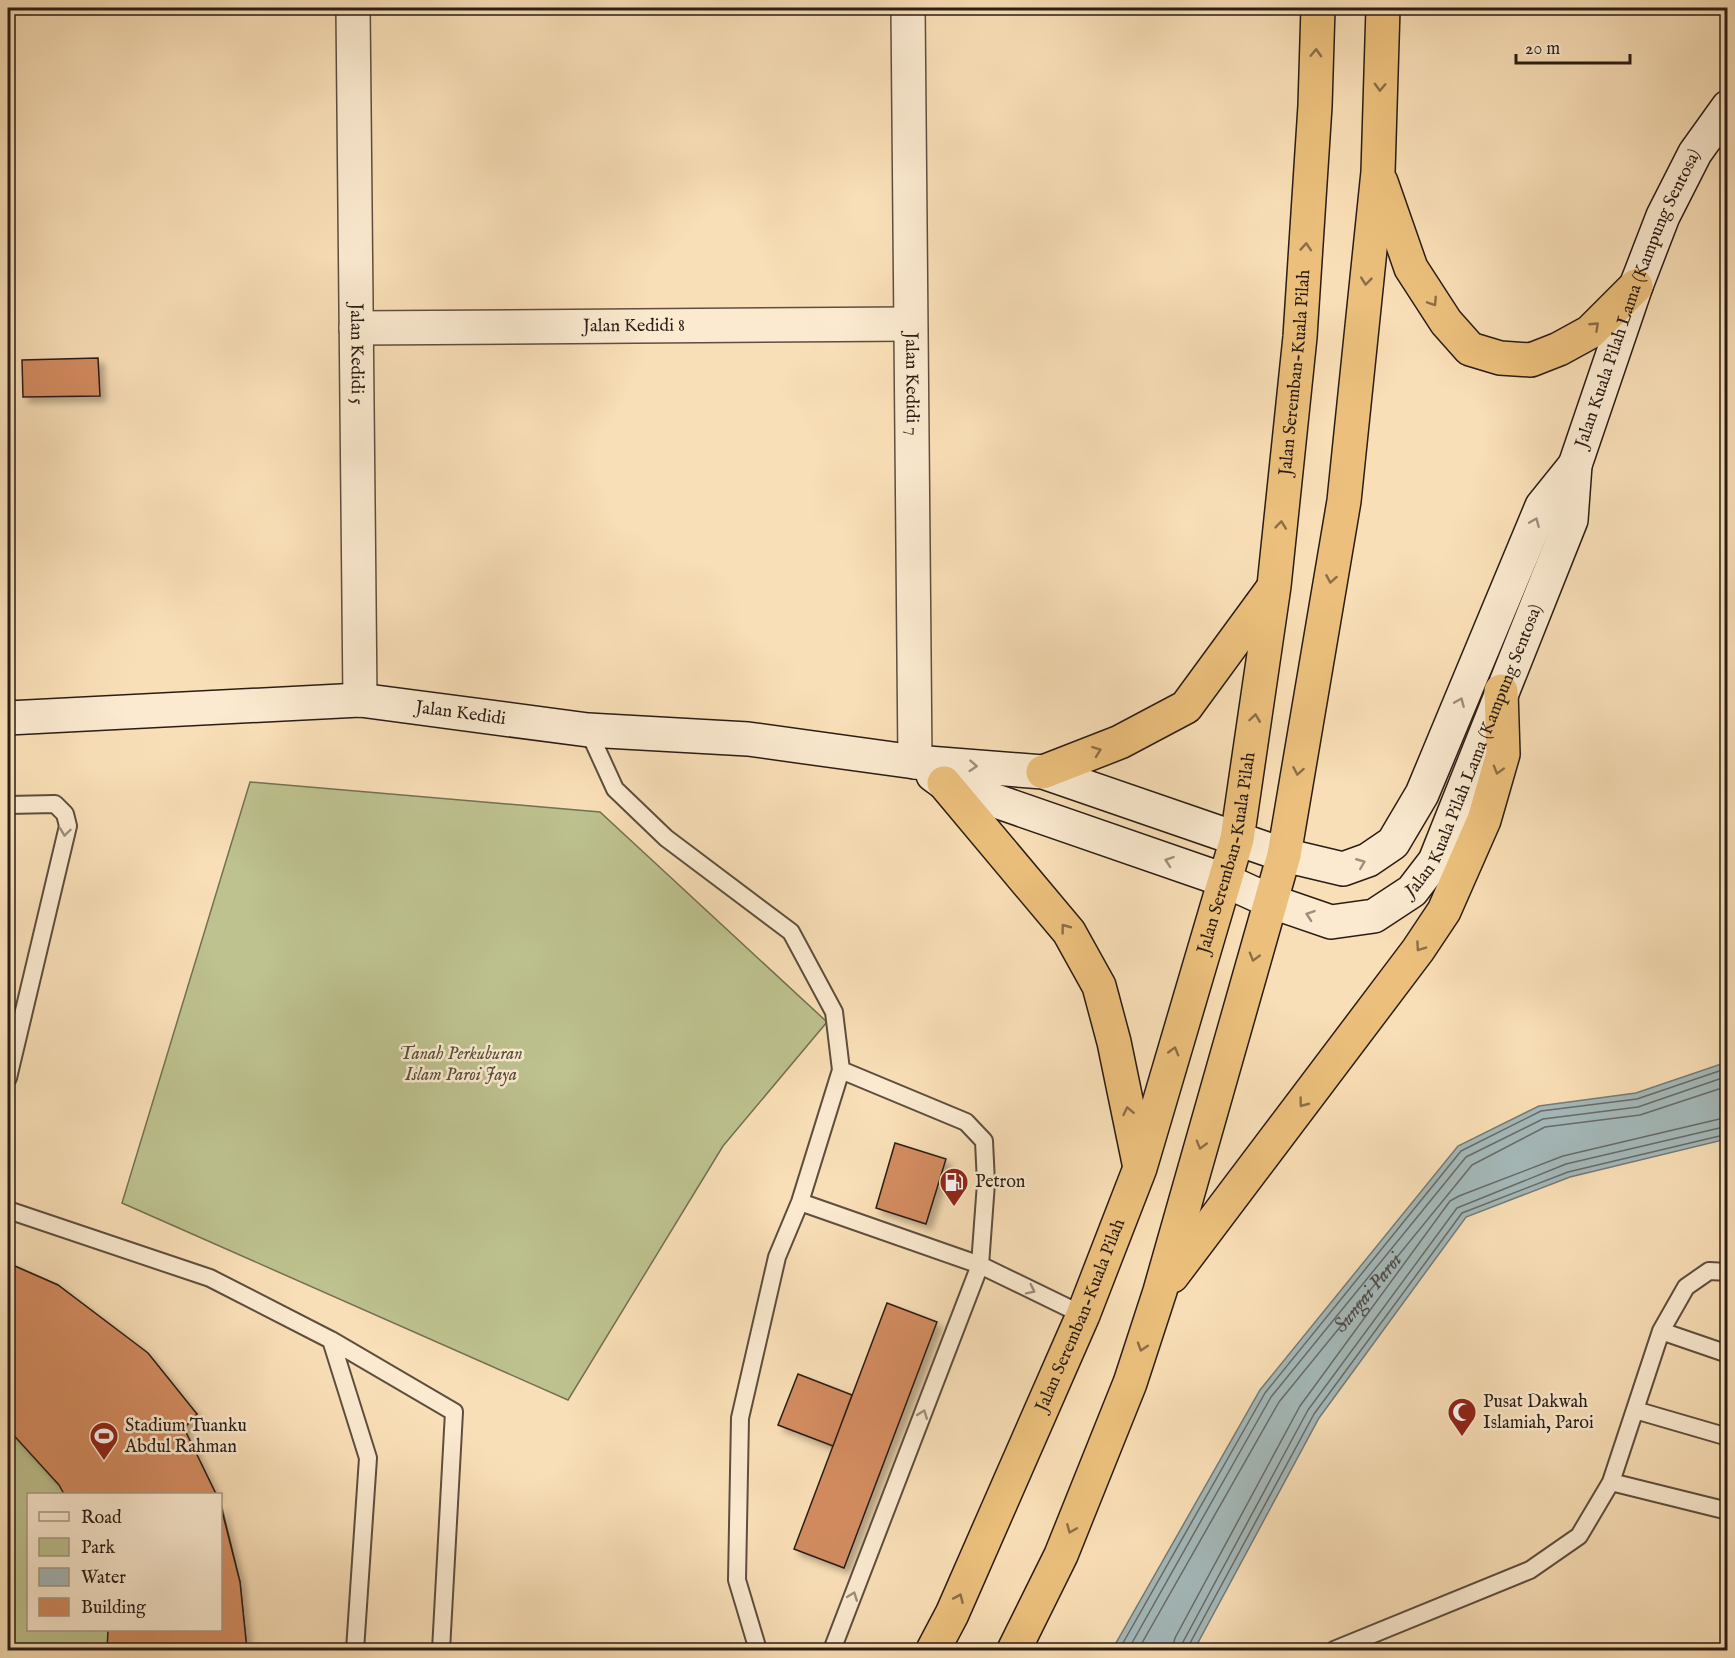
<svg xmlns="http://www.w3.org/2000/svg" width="1735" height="1658" font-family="'IM FELL English',serif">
<defs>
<filter id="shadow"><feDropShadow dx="5.5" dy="5.5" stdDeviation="3" flood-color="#0004"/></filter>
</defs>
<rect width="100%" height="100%" fill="#f9dfb7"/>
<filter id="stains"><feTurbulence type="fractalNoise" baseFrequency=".00333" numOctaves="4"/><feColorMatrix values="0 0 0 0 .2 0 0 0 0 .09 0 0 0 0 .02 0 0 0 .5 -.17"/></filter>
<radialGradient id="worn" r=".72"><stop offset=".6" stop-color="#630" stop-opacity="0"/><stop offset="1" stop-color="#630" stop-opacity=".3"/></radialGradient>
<path fill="#bdc28f" stroke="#747052" stroke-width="1.5" d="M250,782L600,812L827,1022L723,1146L568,1400L122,1203Z
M8,1263L58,1285L197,1414L184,1429L216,1494H28V1630H220L221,1503L240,1582L247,1650H8Z"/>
<path fill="#a4b9ba" stroke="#737b78" stroke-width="1.5" d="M1727,1062V1139L1570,1177L1466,1217L1319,1418L1194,1650H1112L1260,1390L1458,1146L1539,1106L1636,1093Z"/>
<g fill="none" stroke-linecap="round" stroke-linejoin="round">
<g stroke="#676b68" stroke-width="1.5">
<path d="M1119,1650L1265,1393L1461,1151L1541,1111L1637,1099L1728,1068"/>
<path d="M1128,1650L1271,1397L1466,1157L1543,1119L1638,1107L1728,1076"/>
<path id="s1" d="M1138,1650L1279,1402L1472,1165L1545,1127L1640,1115L1728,1086"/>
<path d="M1172,1650L1175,1638L1300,1406L1450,1201L1459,1196L1563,1156L1728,1117"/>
<path d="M1181,1650L1183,1642L1308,1410L1457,1208L1566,1164L1728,1126"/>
<path d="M1189,1650V1645L1314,1414L1462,1213L1568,1172L1728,1134"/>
</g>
</g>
<path fill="#d38c61" stroke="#2a1d15" stroke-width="1.5" filter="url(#shadow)" d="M98,358L100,396L23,397L22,360Z
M895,1143L946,1159L926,1224L876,1208Z
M8,1263L58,1285L148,1353L197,1414L184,1428L216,1494H64L59,1485L8,1429Z
M887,1303L937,1322L844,1568L794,1549Z
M798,1374L852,1395L833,1446L778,1425Z
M220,1503L240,1582L247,1650H107L108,1630H220Z"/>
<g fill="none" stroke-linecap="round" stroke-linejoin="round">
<g stroke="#5e4e3e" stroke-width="20">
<path id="lane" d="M588,730L615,789L666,838L791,932L834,1012L841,1070L800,1202L777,1257L740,1418L737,1580L758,1650
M8,805L55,804L65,814L68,826L8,1078
M800,1202L980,1265L1083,1315
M8,1210L210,1278L331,1340L368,1458L355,1650
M1661,1331L1728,1354
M331,1340L454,1412L441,1650
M1635,1410L1728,1437
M1611,1482L1728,1511
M832,1650L980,1265L986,1183L984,1141L966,1122L841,1070
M1334,1650L1530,1570L1579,1536L1611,1482L1661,1331L1686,1287L1709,1271L1728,1272"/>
</g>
<g stroke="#5e4e3e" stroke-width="36">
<g id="street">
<path id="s2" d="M353,8L360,700"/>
<path id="s3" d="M908,8L915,762"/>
<path id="s4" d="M356,328L910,324"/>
</g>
</g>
<g stroke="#2a1d15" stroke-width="36">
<g id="secondary">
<path id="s5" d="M8,718L360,700L588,730L748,739L915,762L1043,772L1284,855L1343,869L1368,860L1393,843L1422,794L1542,506L1575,465"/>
<path id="s6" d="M933,775L944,783L1224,880L1270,901L1331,922L1374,916L1412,891L1435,861L1571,520L1575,465L1636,286L1663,216L1695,153L1728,107"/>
</g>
</g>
<g stroke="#2a1d15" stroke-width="36">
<g id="highway">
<path d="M1381,182L1411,268L1446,322L1470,349L1500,358L1531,360L1559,349L1590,332L1636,286"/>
<path d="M1043,772L1120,742L1186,707L1271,591"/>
<path d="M944,783L1069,932L1099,986L1114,1042L1139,1163"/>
<path d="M1172,1276L1418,950L1444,911L1484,820L1503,754L1501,691"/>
<path id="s7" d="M933,1650L952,1614L1083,1315L1140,1168L1237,839L1274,586L1300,337L1315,106L1318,8"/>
<path d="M1014,1650L1061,1555L1130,1383L1160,1291L1284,855L1344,501L1378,172L1383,8"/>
</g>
</g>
<use href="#lane" stroke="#fbead0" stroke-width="16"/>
<use href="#street" stroke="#fbead0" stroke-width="33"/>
<use href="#secondary" stroke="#fbead0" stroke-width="33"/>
<use href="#highway" stroke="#ecc07c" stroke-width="33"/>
</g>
<defs><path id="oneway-chevron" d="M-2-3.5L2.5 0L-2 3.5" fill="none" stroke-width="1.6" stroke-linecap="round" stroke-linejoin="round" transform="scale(1.5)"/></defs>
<g stroke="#8b6e48">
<use href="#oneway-chevron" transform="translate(1316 53) rotate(-88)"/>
<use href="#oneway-chevron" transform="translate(1380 87) rotate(92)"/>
<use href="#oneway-chevron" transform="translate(1306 247) rotate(-86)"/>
<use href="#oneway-chevron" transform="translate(1366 281) rotate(96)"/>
<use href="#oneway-chevron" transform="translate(1433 302) rotate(57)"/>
<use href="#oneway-chevron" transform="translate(1595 326) rotate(-43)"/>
<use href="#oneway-chevron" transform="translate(1281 525) rotate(-84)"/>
<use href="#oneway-chevron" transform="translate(1331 579) rotate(100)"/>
<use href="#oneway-chevron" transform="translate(1255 718) rotate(-82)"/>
<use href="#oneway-chevron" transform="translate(1097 751) rotate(-20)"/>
<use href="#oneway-chevron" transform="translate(1498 770) rotate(106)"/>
<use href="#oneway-chevron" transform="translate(1298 771) rotate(100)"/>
<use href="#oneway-chevron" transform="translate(1065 928) rotate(-127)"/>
<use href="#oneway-chevron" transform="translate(1420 947) rotate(125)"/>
<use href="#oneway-chevron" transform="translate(1254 957) rotate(106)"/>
<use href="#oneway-chevron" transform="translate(1174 1051) rotate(-74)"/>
<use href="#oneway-chevron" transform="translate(1303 1103) rotate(127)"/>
<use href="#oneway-chevron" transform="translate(1128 1111) rotate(-102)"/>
<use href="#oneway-chevron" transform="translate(1201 1145) rotate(106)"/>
<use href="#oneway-chevron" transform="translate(1142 1347) rotate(108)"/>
<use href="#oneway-chevron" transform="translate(1071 1529) rotate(112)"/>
<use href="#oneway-chevron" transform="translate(959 1598) rotate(-66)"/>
</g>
<g stroke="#9d8e7c">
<use href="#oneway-chevron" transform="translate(1535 522) rotate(-67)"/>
<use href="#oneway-chevron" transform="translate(1460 702) rotate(-67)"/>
<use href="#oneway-chevron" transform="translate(973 766) rotate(4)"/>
<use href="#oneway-chevron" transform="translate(65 832) rotate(98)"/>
<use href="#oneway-chevron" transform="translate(1169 861) rotate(-161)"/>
<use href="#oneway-chevron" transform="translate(1361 863) rotate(-22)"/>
<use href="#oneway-chevron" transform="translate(1310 915) rotate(-161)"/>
<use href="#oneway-chevron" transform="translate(1031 1290) rotate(26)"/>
<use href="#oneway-chevron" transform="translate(923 1414) rotate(-69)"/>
<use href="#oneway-chevron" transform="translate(853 1596) rotate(-69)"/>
</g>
<defs>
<g id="fuel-pin" transform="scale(1.5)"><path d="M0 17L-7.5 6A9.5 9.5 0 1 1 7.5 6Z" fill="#8f2418" stroke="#fbead0"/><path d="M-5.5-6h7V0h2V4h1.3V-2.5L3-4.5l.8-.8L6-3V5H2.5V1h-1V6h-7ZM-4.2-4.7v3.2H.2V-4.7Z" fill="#fff"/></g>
<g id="mosque-pin" transform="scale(1.5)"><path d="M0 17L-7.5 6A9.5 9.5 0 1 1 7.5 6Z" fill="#8f2418" stroke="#fbead0"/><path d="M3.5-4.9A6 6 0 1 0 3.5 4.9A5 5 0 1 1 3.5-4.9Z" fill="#fff"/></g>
<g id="stadium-pin" transform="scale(1.5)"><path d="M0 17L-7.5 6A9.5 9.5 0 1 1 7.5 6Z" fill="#8f2418" stroke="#fbead0"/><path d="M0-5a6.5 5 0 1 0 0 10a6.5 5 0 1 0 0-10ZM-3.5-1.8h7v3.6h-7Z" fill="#fff"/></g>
</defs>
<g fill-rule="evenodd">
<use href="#fuel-pin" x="954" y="1182"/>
<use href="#mosque-pin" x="1462" y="1412"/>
<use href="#stadium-pin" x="104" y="1436"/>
</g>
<g text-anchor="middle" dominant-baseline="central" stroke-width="5" stroke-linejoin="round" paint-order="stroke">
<g font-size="18" fill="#2a1d15" stroke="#fbead0">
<text stroke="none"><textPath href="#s6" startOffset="1152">Jalan Kuala Pilah Lama (Kampung Sentosa)</textPath></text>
<text stroke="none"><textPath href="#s4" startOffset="278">Jalan Kedidi 8</textPath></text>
<text stroke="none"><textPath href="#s2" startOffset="346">Jalan Kedidi 5</textPath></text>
<text stroke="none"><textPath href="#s7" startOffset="1338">Jalan Seremban-Kuala Pilah</textPath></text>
<text stroke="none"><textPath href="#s3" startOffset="376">Jalan Kedidi 7</textPath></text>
<text stroke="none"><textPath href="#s5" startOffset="454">Jalan Kedidi</textPath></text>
<text stroke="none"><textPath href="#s6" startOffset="668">Jalan Kuala Pilah Lama (Kampung Sentosa)</textPath></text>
<text stroke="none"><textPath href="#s7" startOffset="852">Jalan Seremban-Kuala Pilah</textPath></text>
<text stroke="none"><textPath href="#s7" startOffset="366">Jalan Seremban-Kuala Pilah</textPath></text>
</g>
<g font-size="18" font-style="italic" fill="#564f3a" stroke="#fbead0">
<text x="461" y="1054">Tanah Perkuburan<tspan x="461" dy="21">Islam Paroi Jaya</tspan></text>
</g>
<g font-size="18" fill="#2a1d15" stroke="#fbead0" text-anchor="start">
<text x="975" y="1182">Petron</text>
<text x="1483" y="1402">Pusat Dakwah<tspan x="1483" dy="21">Islamiah, Paroi</tspan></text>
<text x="125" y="1426">Stadium Tuanku<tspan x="125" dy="21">Abdul Rahman</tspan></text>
</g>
<g font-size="20" font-style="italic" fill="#4f4c47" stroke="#fbead0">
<text stroke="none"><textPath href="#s1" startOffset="426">Sungai Paroi</textPath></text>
</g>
</g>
<rect width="1735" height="1658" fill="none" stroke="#f9dfb7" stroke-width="30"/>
<rect x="9" y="9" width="1717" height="1640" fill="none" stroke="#2a1d15" stroke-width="3"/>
<rect x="15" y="15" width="1705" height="1628" fill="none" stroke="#2a1d15" stroke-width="1.5"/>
<rect x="27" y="1493" width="195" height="138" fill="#fbead0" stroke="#a79885" stroke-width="1.5"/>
<rect x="39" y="1512" width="30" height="9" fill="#fbead0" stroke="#a79885" stroke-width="1.5"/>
<text x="81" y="1523" font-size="18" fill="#2a1d15">Road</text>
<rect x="39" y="1538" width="30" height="18" fill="#bdc28f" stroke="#a79885" stroke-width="1.5"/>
<text x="81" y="1553" font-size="18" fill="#2a1d15">Park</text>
<rect x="39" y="1568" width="30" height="18" fill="#a4b9ba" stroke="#a79885" stroke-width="1.5"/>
<text x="81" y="1583" font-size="18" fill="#2a1d15">Water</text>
<rect x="39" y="1598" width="30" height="18" fill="#d38c61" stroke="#a79885" stroke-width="1.5"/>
<text x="81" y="1613" font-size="18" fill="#2a1d15">Building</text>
<path d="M1516 54v9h114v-9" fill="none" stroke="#2a1d15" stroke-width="3"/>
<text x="1525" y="54" font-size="18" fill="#2a1d15" stroke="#fbead0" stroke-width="4.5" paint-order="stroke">20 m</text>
<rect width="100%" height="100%" filter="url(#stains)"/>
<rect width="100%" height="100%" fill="url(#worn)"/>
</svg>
